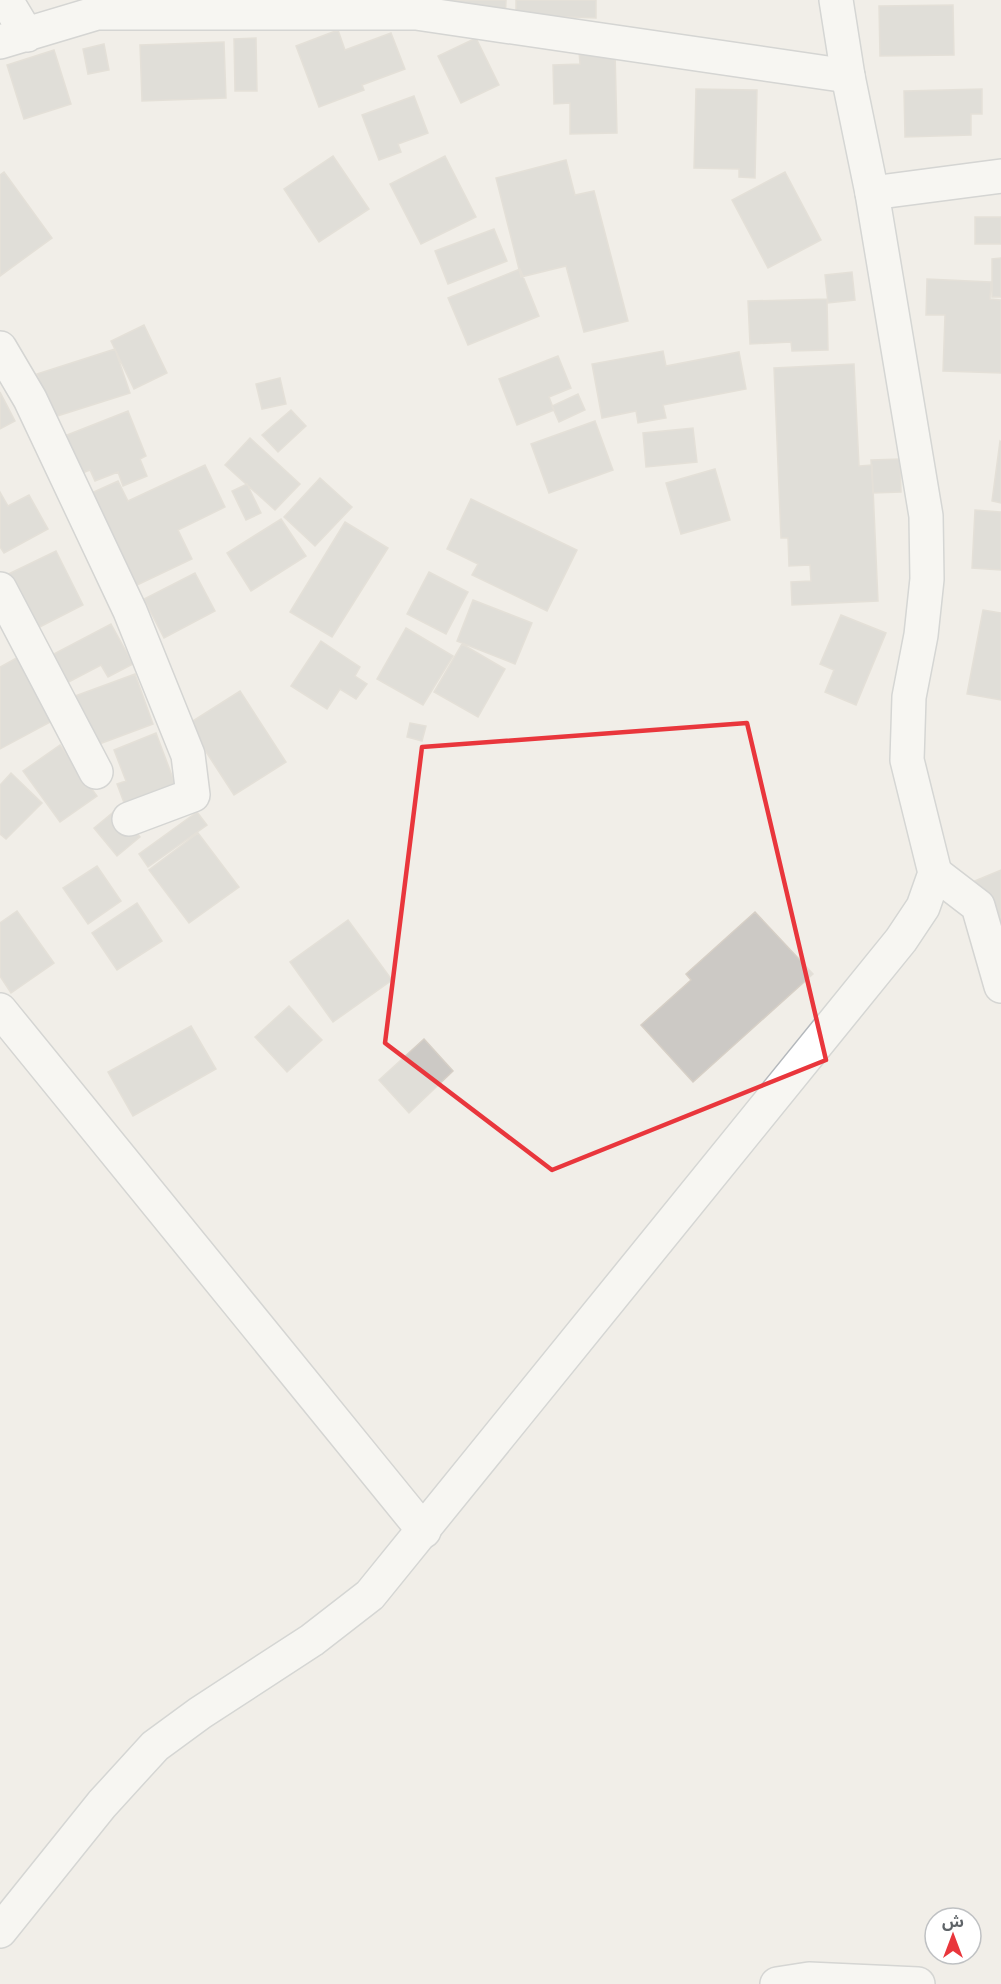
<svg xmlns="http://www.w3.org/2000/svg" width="1001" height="1984" font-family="Montserrat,'Noto Sans Arabic',sans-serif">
<rect width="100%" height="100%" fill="#f1eee8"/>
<path fill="#ccc9c5" stroke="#d6cfc6" stroke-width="1.5" d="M405,0H506L505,25Z
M516,0H596V18L516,15Z
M953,5L954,55L880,56L879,6Z
M338,30L345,50L391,33L405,69L362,85L364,90L319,107L296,46Z
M256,38L257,91H235L234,39Z
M476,38L499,85L461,103L438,56Z
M224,42L226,98L142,101L140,45Z
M104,44L109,70L88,74L83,49Z
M54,50L71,104L24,119L7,65Z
M579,51H615L617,133L570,134V103L554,104L553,65L580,64Z
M696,89L757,90L755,178L739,177V169L694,168Z
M982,89V114H971V135L905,137L904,91Z
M414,96L428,133L398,144L401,152L379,160L362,115Z
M333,156L369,209L319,242L284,189Z
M445,156L476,217L421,244L390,184Z
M566,160L575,195L594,191L628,321L584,332L566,266L521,277L496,178Z
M4,172L52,238L0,276V175Z
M785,172L821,240L768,268L732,200Z
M975,217H1001V244H975Z
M494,229L507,261L448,284L435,251Z
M1001,258V297H992V259Z
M520,269L539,316L468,345L448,298Z
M852,272L855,300L828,303L825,275Z
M927,279L991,282L990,299L1001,300V373L943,371L945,315H926Z
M827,299L828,350L792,351L791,342L750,344L748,301Z
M144,325L167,373L134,389L111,341Z
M115,349L130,393L51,418L37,374Z
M663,351L666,366L739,352L746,389L663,405L666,418L638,423L636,411L602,418L592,364Z
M558,356L571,388L549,397L554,410L517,425L499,379Z
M854,364L859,466L872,465L878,601L792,605L791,582L811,581L810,565L789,566L788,538H781L774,368Z
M280,378L286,404L262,409L256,384Z
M0,392L15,421L0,429Z
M578,394L585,410L559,422L552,406Z
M291,410L306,426L278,452L262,435Z
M128,411L146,456L140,459L147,476L123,486L118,472L95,481L90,470L72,477L57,439Z
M595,421L613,470L549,493L531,444Z
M693,428L697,462L646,467L643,433Z
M250,438L300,484L275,510L225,465Z
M1000,441L1001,442V503L992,501Z
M900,459L901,492L873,493L871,460Z
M205,465L225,507L178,530L192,559L133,587L89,494L118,481L128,501Z
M715,469L730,520L681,534L666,483Z
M320,478L352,507L315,546L284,517Z
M247,484L261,513L246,520L232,491Z
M0,492L8,506L29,495L48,529L4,553L0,547Z
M471,499L577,550L547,611L472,575L478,564L447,549Z
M975,510L1001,512V570L972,568Z
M281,519L306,556L251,591L227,553Z
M345,522L388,548L332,637L290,612Z
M56,551L83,605L30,632L2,577Z
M429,572L468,592L446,634L407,614Z
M195,573L215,611L164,638L144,599Z
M473,600L532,623L515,664L457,641Z
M983,610L1001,613V700L967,694Z
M841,615L886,633L856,705L825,692L834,670L820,664Z
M111,624L133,664L108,677L101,665L63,685L48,657Z
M406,628L453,656L423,705L377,679Z
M321,641L360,667L355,676L367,684L356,699L340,689L327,709L291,686Z
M462,644L505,669L478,717L434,692Z
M20,656L54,720L0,749V667Z
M135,674L153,724L86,749L67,699Z
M240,691L286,762L234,795L188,724Z
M410,723L426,726L422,741L407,737Z
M156,733L177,789L126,808L117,784L126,781L114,750Z
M60,745L97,796L60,822L23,771Z
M11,773L42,803L6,839L0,834V785Z
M117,809L140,837L117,856L94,828Z
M197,812L207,825L148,867L139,854Z
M198,833L239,887L189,923L149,870Z
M97,866L121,901L88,924L63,888Z
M1001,870V921L988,926L970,883Z
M137,903L162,941L117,970L92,933Z
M17,911L54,963L11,993L0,976V923Z
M755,912L813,974L693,1082L641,1025L691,980L686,974Z
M348,920L392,980L333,1022L290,962Z
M289,1006L322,1040L287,1072L255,1037Z
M191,1026L216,1069L133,1116L108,1072Z
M424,1039L453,1071L409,1113L379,1080Z"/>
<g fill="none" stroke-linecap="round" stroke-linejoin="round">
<g stroke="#b3b6ba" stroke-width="36">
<path id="minor" d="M6,0L27,35
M0,42L97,13H416L848,76
M872,193L1001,176
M0,348L30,399L130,611L188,755L193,795L129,819
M0,589L96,772
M935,873L978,906L1001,986
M0,1010L424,1531
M777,1984L809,1979L918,1984"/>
</g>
<g stroke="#b4b8bc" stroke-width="36">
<path id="secondary" d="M0,1931L102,1804L155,1746L200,1713L312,1640L370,1595L901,940L923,907L935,873L907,760L909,697L921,635L927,579L926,516L872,193L848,76L836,0"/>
</g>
<use href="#minor" stroke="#fff" stroke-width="33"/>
<use href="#secondary" stroke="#fff" stroke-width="33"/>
</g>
<path d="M0 0H1001V1984H0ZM747,723L826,1060L552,1170L385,1043L422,747Z" fill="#f1eee8" fill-opacity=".55" fill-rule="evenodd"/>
<path fill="none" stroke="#e9363c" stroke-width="4.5" stroke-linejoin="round" d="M747,723L826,1060L552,1170L385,1043L422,747Z"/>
<g transform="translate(953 1936)"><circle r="28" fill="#ffffff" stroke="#bfc1c3" stroke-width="1.5"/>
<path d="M0-4.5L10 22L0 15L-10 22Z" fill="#e9363c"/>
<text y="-9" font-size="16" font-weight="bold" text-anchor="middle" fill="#5f6468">ش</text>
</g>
</svg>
